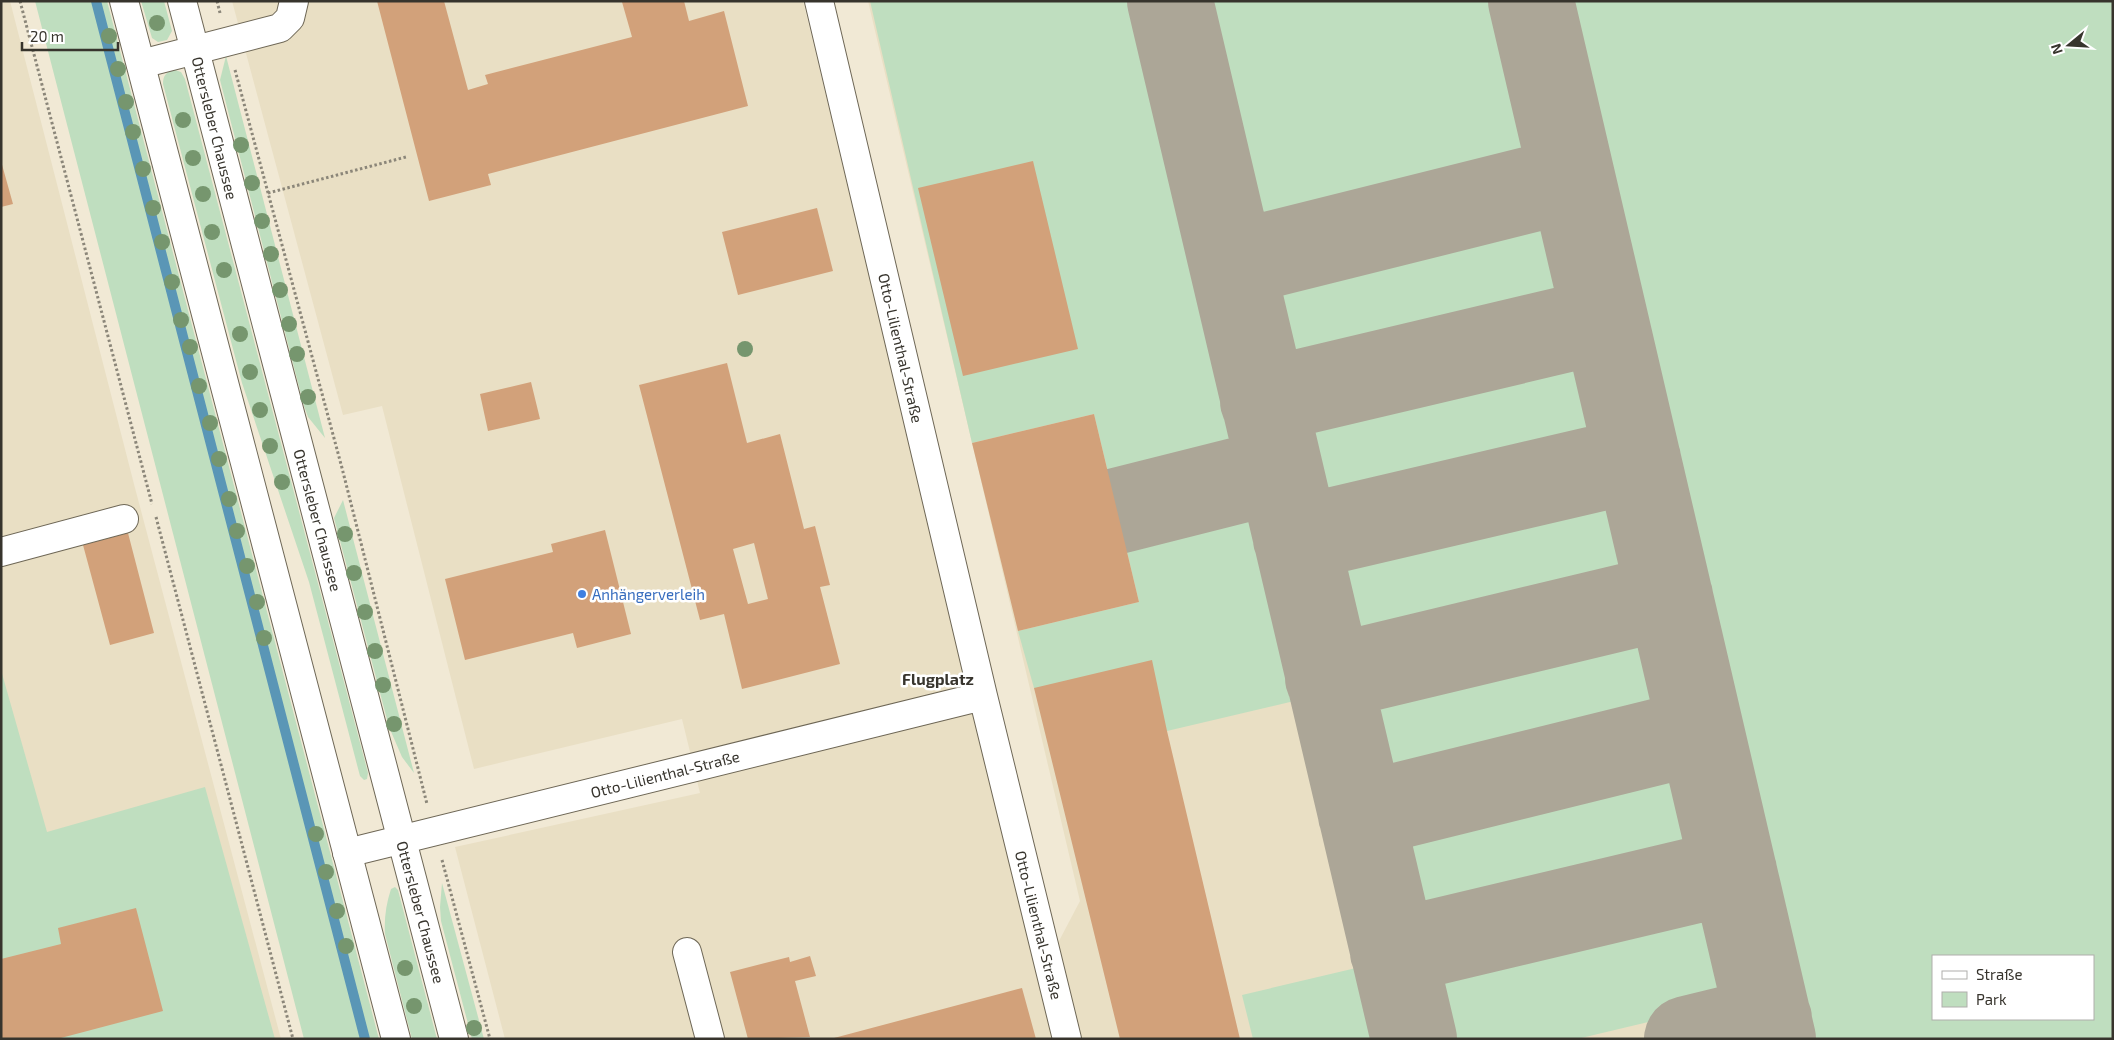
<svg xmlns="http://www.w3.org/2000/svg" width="2114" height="1040" font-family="'Exo 2',sans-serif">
<rect width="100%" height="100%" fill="#f1e9d5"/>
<path fill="#e9dfc4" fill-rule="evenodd" d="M1,1H10L135,488L281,1039H1Z
M232,1H803L1039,979L1080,901L868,1H2113V1039H505L455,847L700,793L682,719L474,769L382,406L343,415ZM1933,956H2093V1019H1933Z"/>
<path fill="#bfdebf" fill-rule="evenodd" d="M35,1H107L379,1039H304Z
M141,1H164L172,31L167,40L158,42L152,38Z
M870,1H1145L1307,698L1167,731L1034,688L1018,631L1139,602L1094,414L972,443Z
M1195,1H1494L1572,328L1628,580L1347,646Z
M1568,1H2113V1039H1811ZM1933,956H2093V1019H1933Z
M226,56L325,438L308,417L304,406L220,80Z
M175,70L181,72L185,79L368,773L367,779L364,780L360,776L309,582L242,383L163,84C163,76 166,71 175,70Z
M343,500L414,773L402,757L389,727L334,518Z
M1640,628L1662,718L1379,787L1357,694Z
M1,670L47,832L205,787L275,1039H1Z
M1672,766L1691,856L1411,924L1390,833Z
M442,883L484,1039H472L441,921L440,907Z
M395,887L398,890L437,1039H412L385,934C384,919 386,904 391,889Z
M1704,903L1728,1003L1577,1039H1438L1422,971Z
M1373,964L1390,1039H1253L1242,995Z"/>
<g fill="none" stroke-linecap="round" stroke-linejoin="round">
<path stroke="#5a96b6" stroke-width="10" d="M96,1L365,1039"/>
<path stroke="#aca697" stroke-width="86" d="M1170,1L1414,1039
M1531,1L1773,1039
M1232,264L1572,179
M1263,401L1605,320
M1117,511L1280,470
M1296,539L1638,459
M1328,678L1670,596
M1361,815L1701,731
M1393,952L1734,871
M1687,1039L1769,1019"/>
</g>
<path fill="#d2a17a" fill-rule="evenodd" d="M377,1H444L468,90L488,84L485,75L632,37L622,2L684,1L689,21L724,11L748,106L488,174L491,185L429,201Z
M1,161L13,204L1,207Z
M1033,161L1078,349L963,376L918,188Z
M817,208L833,271L738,295L722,232Z
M727,363L747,443L780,434L804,529L815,526L830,585L820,587L840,664L742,689L724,614L700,620L639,385ZM754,543L768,599L748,604L733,549Z
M531,382L540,419L488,431L480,394Z
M1094,414L1139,602L1018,631L972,443Z
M605,530L631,634L577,648L573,633L465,660L445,579L553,552L551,544Z
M128,533L154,633L110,645L83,545Z
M1152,660L1167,731L1240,1039H1120L1034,688Z
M136,908L163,1011L57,1039H1V959L61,944L58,928Z
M810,956L816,976L795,981L810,1037L748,1039L730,972L789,957L790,962Z
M1022,988L1036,1039H834V1038Z"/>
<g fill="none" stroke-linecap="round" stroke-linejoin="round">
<g stroke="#6e6756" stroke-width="30">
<path id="minor" d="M819,1L983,696L1067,1039
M141,64L280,28L290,18L294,1
M1,552L124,519
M347,853L983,696
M687,952L710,1039"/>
</g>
<g stroke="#6e6756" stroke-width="30">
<path id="major" d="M124,1L396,1039
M182,1L454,1039"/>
</g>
<path stroke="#8b8679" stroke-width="3" stroke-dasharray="2.5 2.5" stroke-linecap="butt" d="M20,1L152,504
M217,1L220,13
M235,70L342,468L427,804
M268,193L406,157
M156,517L293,1039
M442,860L490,1039"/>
<use href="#minor" stroke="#fff" stroke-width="28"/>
<use href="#major" stroke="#fff" stroke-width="28"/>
</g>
<g fill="#76966e">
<circle cx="157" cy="23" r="8"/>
<circle cx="109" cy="36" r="8"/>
<circle cx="118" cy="69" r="8"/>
<circle cx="126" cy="102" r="8"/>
<circle cx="183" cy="120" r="8"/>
<circle cx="133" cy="132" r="8"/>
<circle cx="241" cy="145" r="8"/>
<circle cx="193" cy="158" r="8"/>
<circle cx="143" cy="169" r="8"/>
<circle cx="252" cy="183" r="8"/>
<circle cx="203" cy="194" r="8"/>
<circle cx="153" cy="208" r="8"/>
<circle cx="262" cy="221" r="8"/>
<circle cx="212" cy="232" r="8"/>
<circle cx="162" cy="242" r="8"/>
<circle cx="271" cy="254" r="8"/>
<circle cx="224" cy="270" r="8"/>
<circle cx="172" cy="282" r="8"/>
<circle cx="280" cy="290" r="8"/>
<circle cx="181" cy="320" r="8"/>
<circle cx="289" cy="324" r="8"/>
<circle cx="240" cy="334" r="8"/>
<circle cx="190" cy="347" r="8"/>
<circle cx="745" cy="349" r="8"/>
<circle cx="297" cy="354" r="8"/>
<circle cx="250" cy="372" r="8"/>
<circle cx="199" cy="386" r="8"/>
<circle cx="308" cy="397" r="8"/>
<circle cx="260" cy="410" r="8"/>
<circle cx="210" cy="423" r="8"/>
<circle cx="270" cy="446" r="8"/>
<circle cx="219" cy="459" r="8"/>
<circle cx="282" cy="482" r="8"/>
<circle cx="229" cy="499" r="8"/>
<circle cx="237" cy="531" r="8"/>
<circle cx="345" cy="534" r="8"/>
<circle cx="247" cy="566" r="8"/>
<circle cx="354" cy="573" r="8"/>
<circle cx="257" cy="602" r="8"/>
<circle cx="365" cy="612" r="8"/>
<circle cx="264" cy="638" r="8"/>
<circle cx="375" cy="651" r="8"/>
<circle cx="383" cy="685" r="8"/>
<circle cx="394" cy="724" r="8"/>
<circle cx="316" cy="834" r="8"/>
<circle cx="326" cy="872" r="8"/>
<circle cx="337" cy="911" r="8"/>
<circle cx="346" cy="946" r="8"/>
<circle cx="405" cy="968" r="8"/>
<circle cx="414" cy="1006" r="8"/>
<circle cx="474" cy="1028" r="8"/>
</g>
<circle fill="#3f7fe0" stroke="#fff" stroke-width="2" cx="582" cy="594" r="5"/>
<g text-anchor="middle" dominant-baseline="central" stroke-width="5" stroke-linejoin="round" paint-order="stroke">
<g font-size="15" fill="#37342d" stroke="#fff">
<text transform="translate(215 128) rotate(76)">Ottersleber Chaussee</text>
<text transform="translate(901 348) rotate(77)">Otto-Lilienthal-Straße</text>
<text transform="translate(318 520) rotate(75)">Ottersleber Chaussee</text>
<text transform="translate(665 774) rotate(-14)">Otto-Lilienthal-Straße</text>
<text transform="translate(421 912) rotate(75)">Ottersleber Chaussee</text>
<text transform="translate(1039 925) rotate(76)">Otto-Lilienthal-Straße</text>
</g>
<g font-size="15" fill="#366cbe" stroke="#fff" text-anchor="start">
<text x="592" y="594">Anhängerverleih</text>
</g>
<g font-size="16" font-weight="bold" fill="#37342d" stroke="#fff">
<text x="938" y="678">Flugplatz</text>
</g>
</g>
<rect width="2114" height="1040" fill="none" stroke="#37342d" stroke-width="5"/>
<rect x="1932" y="955" width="162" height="65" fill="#ffffff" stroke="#afaeab"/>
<rect x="1942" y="971" width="25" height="8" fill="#ffffff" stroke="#afaeab"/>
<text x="1976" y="980" font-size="15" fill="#37342d">Straße</text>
<rect x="1942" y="992" width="25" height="15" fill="#bfdebf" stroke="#afaeab"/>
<text x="1976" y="1005" font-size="15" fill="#37342d">Park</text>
<g transform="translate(2069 45) rotate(252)" stroke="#ffffff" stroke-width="4" paint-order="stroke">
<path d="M0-4L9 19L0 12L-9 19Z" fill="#37342d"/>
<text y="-8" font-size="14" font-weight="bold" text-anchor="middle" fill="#37342d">N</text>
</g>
<path d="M22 42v8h96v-8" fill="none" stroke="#37342d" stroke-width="2.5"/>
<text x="30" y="42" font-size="15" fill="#37342d" stroke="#ffffff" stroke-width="4" paint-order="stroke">20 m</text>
</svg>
